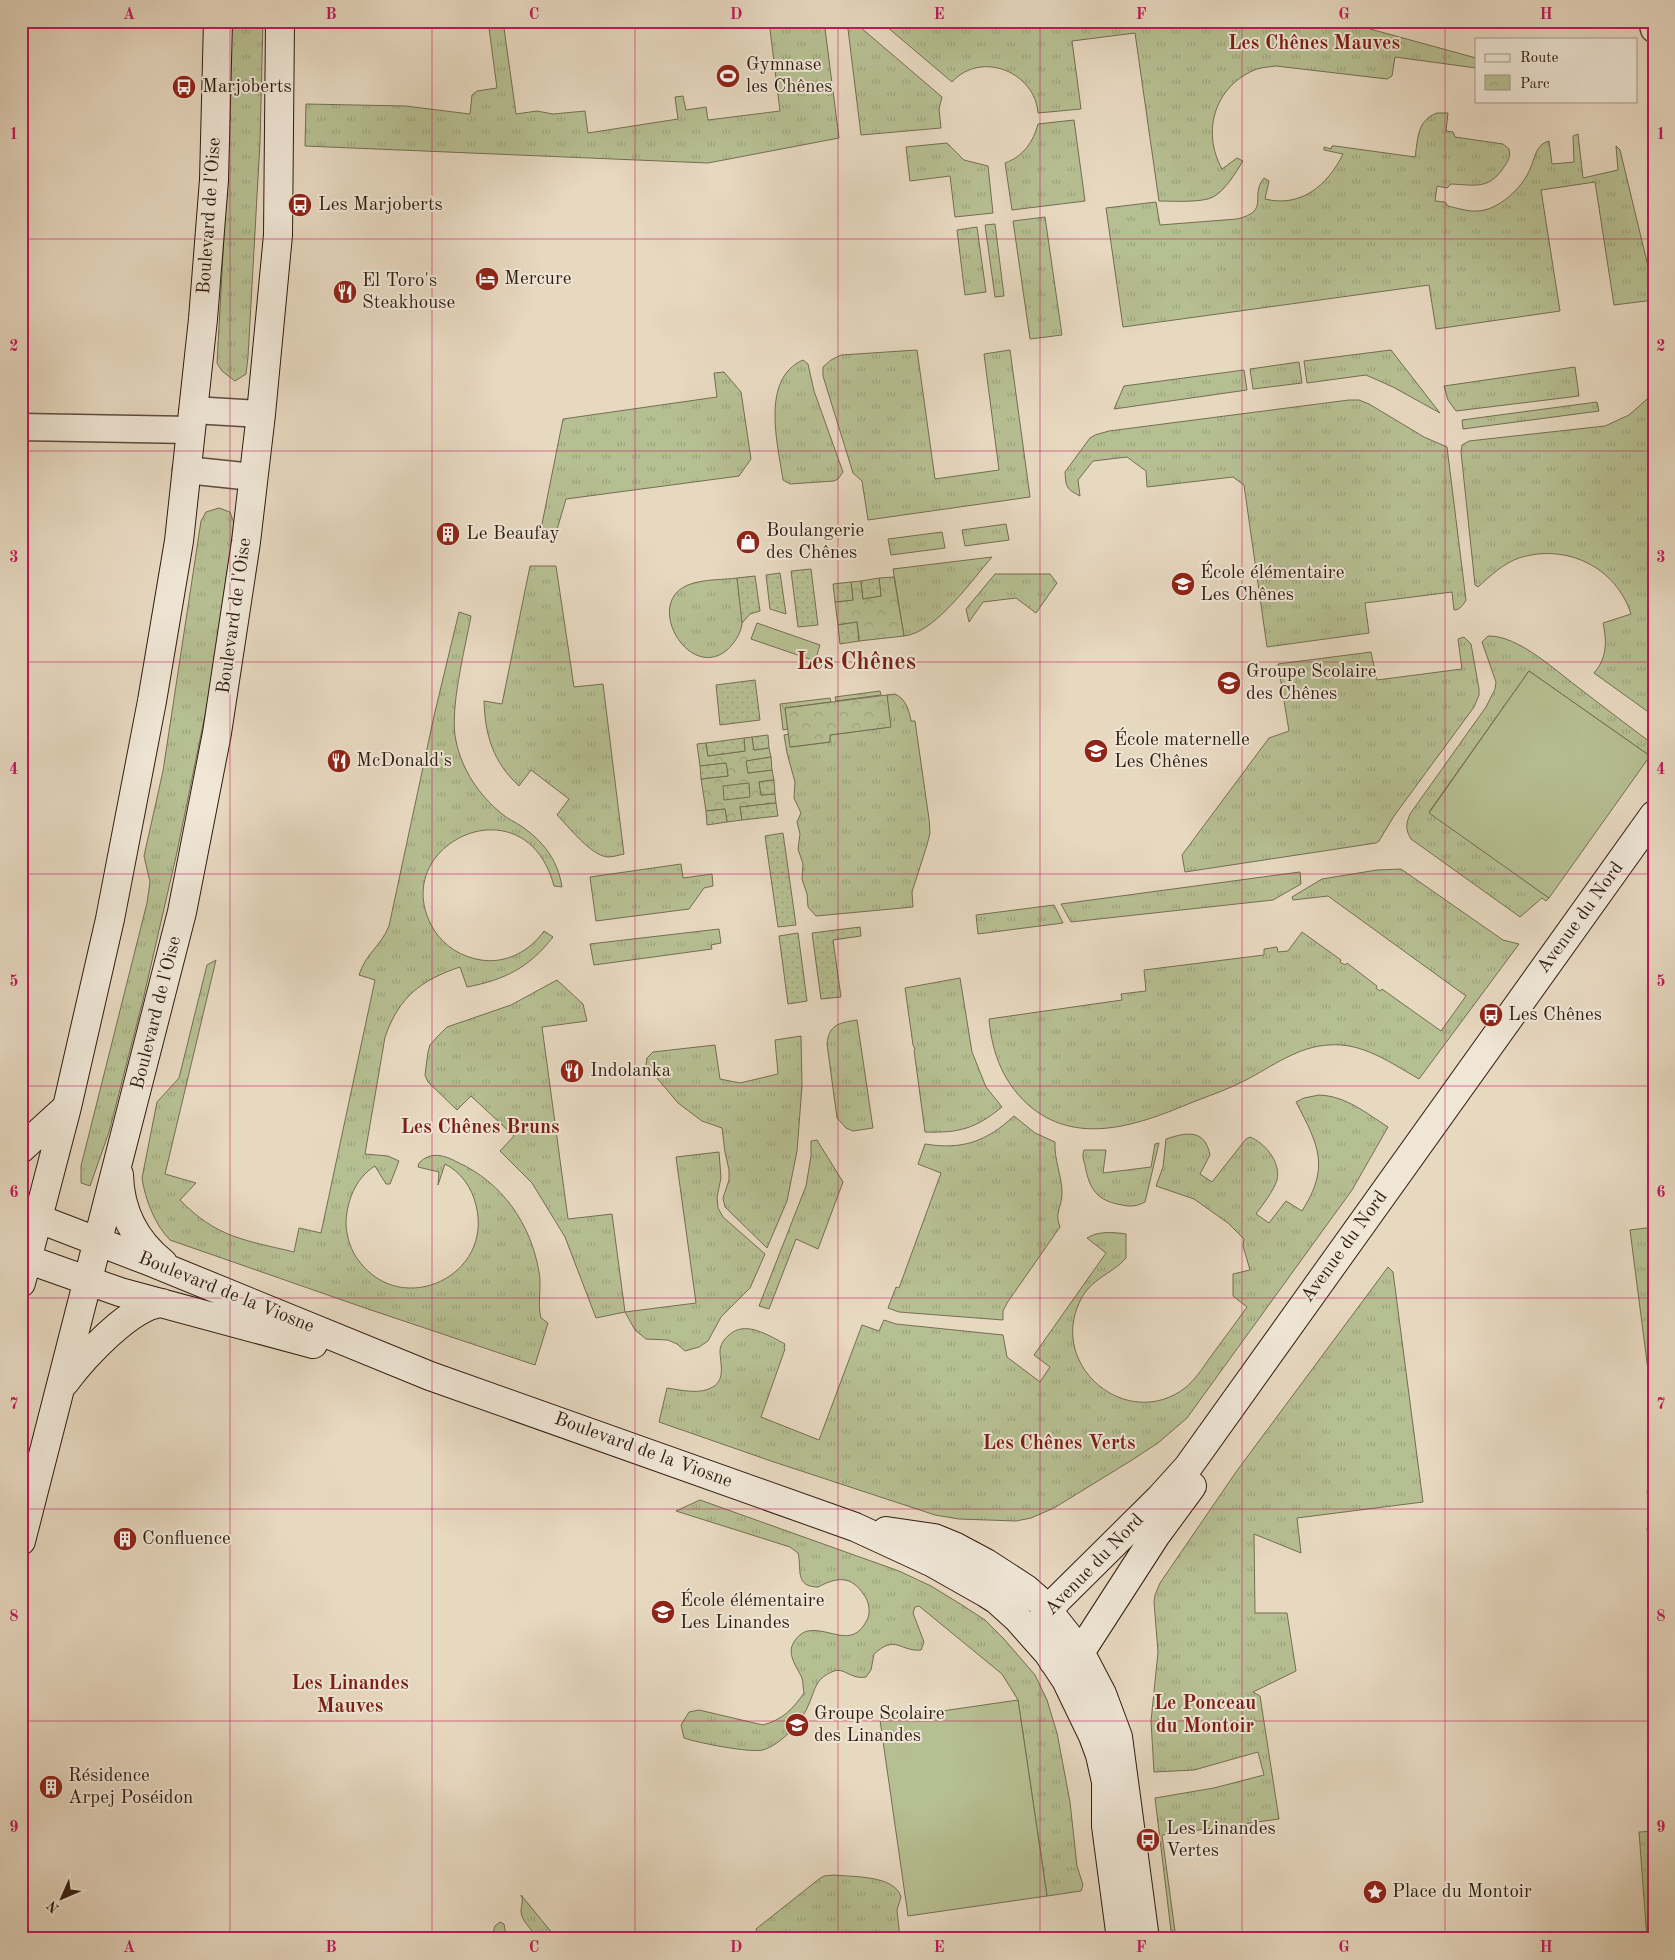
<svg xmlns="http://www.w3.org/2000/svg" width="1675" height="1960" font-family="'Old Standard TT',serif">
<defs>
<pattern id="grass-tufts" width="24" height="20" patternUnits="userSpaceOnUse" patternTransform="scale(1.25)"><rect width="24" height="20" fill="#b6bf92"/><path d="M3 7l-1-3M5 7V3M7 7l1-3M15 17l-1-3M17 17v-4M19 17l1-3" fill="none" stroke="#9da47d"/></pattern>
<pattern id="park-crowns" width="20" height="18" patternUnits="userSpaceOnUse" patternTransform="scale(1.25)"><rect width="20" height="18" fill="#b6bf92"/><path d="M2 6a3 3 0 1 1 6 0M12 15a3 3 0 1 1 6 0" fill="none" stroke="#9da47d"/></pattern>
<pattern id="garden-dots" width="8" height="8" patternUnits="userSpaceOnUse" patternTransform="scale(1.25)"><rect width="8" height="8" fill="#b6bf92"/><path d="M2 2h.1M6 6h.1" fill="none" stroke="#9da47d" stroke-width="1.8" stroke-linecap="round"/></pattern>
</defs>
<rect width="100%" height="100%" fill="#e7d8c0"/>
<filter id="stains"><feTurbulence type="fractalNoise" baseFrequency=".004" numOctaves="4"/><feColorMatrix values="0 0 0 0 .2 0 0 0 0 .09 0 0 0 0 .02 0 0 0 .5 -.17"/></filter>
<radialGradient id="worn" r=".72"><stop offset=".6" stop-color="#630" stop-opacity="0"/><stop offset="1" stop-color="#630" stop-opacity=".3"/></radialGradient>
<path fill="url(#grass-tufts)" stroke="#746e52" d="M231,21H263L260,142L248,357L246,374L235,381L222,371L217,363L224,236Z
M488,21H503L516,114L537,111L553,114L585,111L588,133L678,119L675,97L683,96L686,110L706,107L708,120L780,111L769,21H824L839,138L708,163L305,146L306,104L405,106L470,114L472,95L477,91L497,88Z
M847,21H853L942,97L939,109L941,128L861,135Z
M880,21H1341L1476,58V68L1395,57L1392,76L1387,79L1276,66C1270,67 1263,67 1257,69C1215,85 1201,131 1222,169L1237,158L1243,161C1236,172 1225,191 1213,197C1202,203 1172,201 1159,201L1135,33L1072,41L1081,109L1038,113C1035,72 981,50 952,82Z
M1437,113H1448L1446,131L1453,132L1455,137L1503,144L1509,149C1511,157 1508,161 1504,167C1489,190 1475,185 1451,184L1447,188L1437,186L1435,201L1445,202L1448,206C1457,208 1469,212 1478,211C1499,210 1523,187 1530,169C1535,158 1536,144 1549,141L1552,164L1574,162L1573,136L1578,134L1583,178L1618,170L1616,146L1620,150L1654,291V300L1614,305L1595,182L1541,190L1560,311L1436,329L1429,285L1123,327L1106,208L1156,202L1160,225L1237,219C1271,211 1249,196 1264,178L1269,181L1265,199C1301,208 1328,185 1343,154L1324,150V147L1331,149L1332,146H1335L1415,157C1418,139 1417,120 1437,113Z
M1074,120L1085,201L1012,210L1005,163C1024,156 1033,142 1038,124Z
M947,143L964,160L988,166L993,213L955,217L950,176L910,181L906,147Z
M1045,217L1062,335L1030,339L1013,221Z
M995,224L1004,296L995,297L985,225Z
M977,227L986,292L965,295L957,230Z
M917,350L935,479L999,470L984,354L1010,350L1030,497L868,520L862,481L853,473L823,376V367L831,360L841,355Z
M1391,350L1440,413L1393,387L1366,375L1307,383L1304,361Z
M803,360L808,364L814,391L843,472L838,479L834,481L790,484L783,480C778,445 760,379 803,360Z
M1299,362L1302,383L1253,389L1250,369Z
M1575,367L1579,396L1456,411L1448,400L1444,386Z
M1244,370L1247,390L1114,409L1124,386Z
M724,372L741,392L751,459L739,476L566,499L556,533L539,539L563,419L717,397L714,373Z
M1654,393V716L1594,673C1607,658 1607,642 1603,623L1631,614C1616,567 1566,543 1519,558C1504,563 1490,576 1478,587L1475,585L1461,452L1462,445L1469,441L1605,426L1629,415Z
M1349,400H1359L1369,404L1424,437L1447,447L1466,600C1463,605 1460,610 1454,610L1452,592L1365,603L1369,633L1267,647L1244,485L1233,477L1147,487L1146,471L1127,457L1093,461L1078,480L1080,496C1066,489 1066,487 1065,472L1090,438L1095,435L1109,431Z
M1597,402L1599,411L1463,429L1462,420Z
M219,508L230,512L234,523L213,676L177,852L143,1000L109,1132L90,1186L81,1183V1166L147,903L150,882L144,856L163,771L201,521L206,512Z
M1006,524L1009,540L965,546L962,530Z
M942,532L945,548L891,555L888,539Z
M992,557C972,580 935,633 904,636L893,569Z
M530,566H556L574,687L603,684L624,854C619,855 613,857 608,857C591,856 569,827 557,815L569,799L531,770L519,786C493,762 485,735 484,701L502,704Z
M995,574H1050L1057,583L1036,613L1016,598L983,602L969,622L966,609Z
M737,578C739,593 744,609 742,624C741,633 734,644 727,650C689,682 643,603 688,585C702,579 722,580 737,578Z
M459,612L471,616C465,649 449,710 456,741C462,770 479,795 502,814C508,819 515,822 521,826C543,841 558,860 562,887L554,886C525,777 383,846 434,930C445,947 462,957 481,960C506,964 530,951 544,931L553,937C529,968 504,980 467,987L460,967C421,980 399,997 385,1037L365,1154L388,1156L399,1161L390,1184H386L375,1166C355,1178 346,1203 346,1225C347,1238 351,1251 359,1261C402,1319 494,1276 476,1205C472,1188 461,1172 445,1164L438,1185L439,1172L418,1167L419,1163C431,1151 444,1155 457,1162C502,1182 531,1224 539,1272C542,1287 537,1303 541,1318L548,1323L535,1365L365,1308L170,1240C155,1225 145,1199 142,1178L157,1102L179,1078L207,965L216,960L165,1174L196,1183L180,1200C217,1238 245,1240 294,1252L299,1228L321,1233L375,980L359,975C366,953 381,946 389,926L434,716Z
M1488,636C1519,635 1558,673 1583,691C1606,709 1630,727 1654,745V751L1650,756L1529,671L1429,812L1549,898L1546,901L1542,898L1520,917L1411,839C1405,829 1406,824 1410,814L1486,707L1495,689L1496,682L1482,642Z
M1464,637L1471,644L1479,689V695L1474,707L1394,816L1379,841L1376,843L1185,872L1182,855L1269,738L1289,731L1278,664L1371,652L1377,680L1462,669L1458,639Z
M880,691L881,695L836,701L835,697Z
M895,694C906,699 909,710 911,721H915L929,819L930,833L927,845L912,892L913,907L816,916L808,907L807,894L802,879L803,864L798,849L800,834L797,822L801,813L794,798L795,782L787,753L784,735L789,734L791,747L830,742V735L890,727L887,695Z
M830,698L831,702L785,708L788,729L783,730L780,704Z
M681,864L683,878L712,874L713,886L704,888L689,909L596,921L590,877Z
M1401,869L1503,940L1519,944L1419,1079C1391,1063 1362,1042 1329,1045C1299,1046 1271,1067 1246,1080C1229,1089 1211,1095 1193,1102C1143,1123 1081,1147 1032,1108C1004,1085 992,1054 989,1019L1122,1000L1121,994L1146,991L1144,970L1264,955V949L1277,947L1278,952L1288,951L1302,932L1341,960L1340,962L1345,965L1347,963L1377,986L1376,988L1380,991L1382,989L1441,1031L1466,996L1328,896L1293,900L1292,897L1322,879L1377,870Z
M1300,872L1301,884L1273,900L1071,922L1061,904Z
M1054,905L1063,923L978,934L976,915Z
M719,929L721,943L711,945L712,949L594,965L590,944Z
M960,978L972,1052L986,1087L1002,1107C975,1129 959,1133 925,1132L914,1050L915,1049L913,1045L905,988Z
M557,980L583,1004L587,1021L542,1027L568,1219L612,1214L625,1312L696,1303L676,1157L719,1152L721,1178L717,1197L718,1208L723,1217L765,1254L750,1288L721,1317L708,1341L699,1347L685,1351L677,1344L668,1340L646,1339L635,1330L625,1312L596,1318L565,1237L532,1183L500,1151L514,1136L471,1096L457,1110L428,1082L425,1075L428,1052L430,1045L437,1037L447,1027L511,1005Z
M857,1020L873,1128L853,1131L846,1128L837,1118L827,1044C829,1024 839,1023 857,1020Z
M801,1036L802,1086L797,1151L787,1201L767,1248L725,1207L723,1198L729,1180V1170L725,1152L722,1128L702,1121L678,1103L646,1065L647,1058L653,1052L715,1045L720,1079L740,1083L778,1074L775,1040Z
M1319,1095C1346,1096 1366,1113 1388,1127L1352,1190L1187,1418L1158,1443L1132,1460L1054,1508L1031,1518L1016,1521L959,1519L935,1515L771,1461L659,1422L667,1388C681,1390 700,1395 713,1387C726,1379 720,1363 720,1351C720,1345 724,1339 729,1335C745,1320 768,1335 785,1344L784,1348L785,1349L761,1417L819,1440L862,1325L879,1331L884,1320L896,1324L1003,1335L1007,1357L1040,1382L1050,1367L1034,1355L1106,1253L1087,1238C1098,1231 1113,1232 1126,1234V1258C1111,1275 1091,1278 1080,1301C1048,1366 1127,1432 1185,1388C1195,1380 1202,1369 1209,1359C1222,1341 1235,1324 1247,1307L1233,1296V1274L1250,1270L1243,1246L1244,1239L1228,1223L1194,1199L1156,1186L1163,1167L1166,1139C1187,1132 1205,1129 1210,1155L1200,1174L1212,1182L1246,1139L1250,1137C1265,1143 1281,1162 1277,1180C1273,1192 1263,1204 1256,1214L1269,1223L1286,1201L1302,1211C1330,1167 1319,1146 1296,1102L1304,1098Z
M1014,1116L1035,1133L1055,1142C1054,1160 1062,1176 1062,1193C1062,1207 1054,1213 1060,1227L1007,1303L1003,1311V1320L899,1312L888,1308L896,1287L899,1288L941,1173L918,1164L925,1144C962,1150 986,1142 1014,1116Z
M817,1140L843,1182L818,1249L796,1239L769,1309L759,1306L806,1186L811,1156V1141Z
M1159,1143L1145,1202C1138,1206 1130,1207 1122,1205C1097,1201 1089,1189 1085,1165C1083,1159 1082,1155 1084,1150H1106L1103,1173L1151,1167L1155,1144Z
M1654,1227V1417L1630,1230Z
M1388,1267L1393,1272L1423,1502L1297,1518L1301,1553L1254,1534L1255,1613H1287L1296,1671L1253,1692L1260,1696L1279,1819L1162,1835L1176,1939H1172L1155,1798L1214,1788L1264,1775L1258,1752L1194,1770L1154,1772L1151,1721L1158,1652L1154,1602L1155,1595L1160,1583L1236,1472Z
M1654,1490V1553L1650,1554L1647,1528L1651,1527L1647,1491Z
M700,1500L899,1571L931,1586L962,1605L985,1620L1004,1639L1035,1675L1047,1700L1057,1733L1070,1802L1077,1866L1083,1885L1081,1891L1047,1896L1018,1700L1002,1674L919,1606L915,1607L913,1613L924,1642L921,1650C900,1652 896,1634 874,1654L871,1670L866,1677C851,1680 844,1667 834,1671C814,1679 816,1689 808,1706C802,1722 780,1745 763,1750C750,1753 698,1743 684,1738L681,1725L689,1712L699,1710L763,1725C782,1720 793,1709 804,1693C803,1688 803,1682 802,1678C797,1667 786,1654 794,1642C797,1637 802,1632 808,1631C830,1627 852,1650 867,1620C871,1613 869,1601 864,1595C851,1575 837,1577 818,1587C794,1587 802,1568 798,1553L790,1547L676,1511Z
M1654,1831V1939H1647L1639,1832Z
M834,1875C852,1877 895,1875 901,1897L897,1910L900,1939H758L756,1929L819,1879L824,1876Z
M521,1895L557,1939H539C533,1931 521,1921 521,1911C521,1905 524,1901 521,1895Z
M500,1922L504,1924L505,1930L514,1939H491L495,1926Z"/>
<path fill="url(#park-crowns)" stroke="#746e52" d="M894,577L904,636L859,641L857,622L838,625L835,602L853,600L851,582L861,581L863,599L881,596L879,578Z
M887,695L891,727L830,735V742L790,747L785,708Z
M752,737L754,750L769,748L771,757L747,761L748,773L772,770L774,780L759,782L761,795L775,794L776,803L740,807L742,820L727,822L725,809L706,811L701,779L728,776L726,763L700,766L697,744L706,743L708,756L745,751L744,738Z"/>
<path fill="url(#garden-dots)" stroke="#746e52" d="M811,569L818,625L798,627L791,571Z
M780,573L786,614L770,609L766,575Z
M755,576L760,611L750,614L742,623L737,578Z
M879,578L881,596L863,599L861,581Z
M851,582L853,600L835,602L833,584Z
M857,622L859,641L840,644L838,625Z
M755,680L760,720L720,725L716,685Z
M768,735L769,748L754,750L752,737Z
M744,738L745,751L708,756L706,743Z
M771,757L772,770L748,773L746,761Z
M726,763L728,776L701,779L700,766Z
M774,780L775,794L761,795L759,782Z
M749,783L750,797L724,800L723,786Z
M776,803L778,816L742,820L740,807Z
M725,809L727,822L707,825L706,811Z
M783,833L796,925L778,927L765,836Z
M860,927L861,936L833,940L841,997L821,999L812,933Z
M798,933L807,1001L788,1004L779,936Z"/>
<path fill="#b6bf92" stroke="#746e52" d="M757,623L820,645L815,661L751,639Z
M1529,671L1650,756L1549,898L1429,813Z
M1018,1700L1047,1896L908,1916L880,1720Z"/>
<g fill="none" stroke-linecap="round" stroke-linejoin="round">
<g stroke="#5e4b3d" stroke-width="29">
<path id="street" d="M1652,21L1654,29
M193,410L261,414
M21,427L191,430
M186,470L253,477"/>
</g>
<g stroke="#311c11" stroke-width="30">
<path id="secondary" d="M21,1149L66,1108
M119,1175C120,1211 135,1241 163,1263
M21,1212L151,1262L430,1376L855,1527L933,1563L986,1593L997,1600L1017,1618L1048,1653L1066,1680L1093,1736L1100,1755L1106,1782V1826L1121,1939
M21,1257L120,1292L313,1344
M21,1283L67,1107L110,919L152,701L179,541L203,319L214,180L218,21
M65,1382C83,1358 131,1305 162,1303
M886,1531L934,1538L956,1547L986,1563L1026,1589L1042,1603L1079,1650L1102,1694L1118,1737L1145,1939
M21,1541L182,912L217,733L246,542L261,414L278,235L280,21
M1034,1636L1045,1614L1058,1599L1160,1498L1188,1467L1654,815
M1053,1661L1072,1655L1085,1645L1156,1535L1192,1486"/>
</g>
<use href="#street" stroke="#efe6d6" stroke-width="26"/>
<use href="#secondary" stroke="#efe6d6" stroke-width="28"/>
</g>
<path fill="none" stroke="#c2185b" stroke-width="1" stroke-opacity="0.55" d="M230,21V1939M432,21V1939M635,21V1939M838,21V1939M1040,21V1939M1242,21V1939M1445,21V1939M21,239H1654M21,451H1654M21,662H1654M21,874H1654M21,1086H1654M21,1298H1654M21,1509H1654M21,1721H1654"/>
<defs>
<g id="stadium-disc" transform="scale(1.25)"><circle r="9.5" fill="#8f2418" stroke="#efe6d6"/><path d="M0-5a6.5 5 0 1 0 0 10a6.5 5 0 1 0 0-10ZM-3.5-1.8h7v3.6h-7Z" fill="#fff"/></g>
<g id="bus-disc" transform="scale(1.25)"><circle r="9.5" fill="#8f2418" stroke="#efe6d6"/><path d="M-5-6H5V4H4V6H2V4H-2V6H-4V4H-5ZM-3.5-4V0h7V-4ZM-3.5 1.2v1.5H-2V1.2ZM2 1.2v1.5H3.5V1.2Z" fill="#fff"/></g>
<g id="hotel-disc" transform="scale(1.25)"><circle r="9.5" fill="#8f2418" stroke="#efe6d6"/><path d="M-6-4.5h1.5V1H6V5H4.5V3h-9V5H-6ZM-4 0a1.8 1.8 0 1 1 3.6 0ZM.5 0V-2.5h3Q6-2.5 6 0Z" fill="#fff"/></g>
<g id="restaurant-disc" transform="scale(1.25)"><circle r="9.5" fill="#8f2418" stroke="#efe6d6"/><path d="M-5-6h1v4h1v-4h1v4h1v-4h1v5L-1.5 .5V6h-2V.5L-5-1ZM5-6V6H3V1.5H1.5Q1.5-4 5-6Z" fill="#fff"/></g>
<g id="building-disc" transform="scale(1.25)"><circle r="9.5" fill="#8f2418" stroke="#efe6d6"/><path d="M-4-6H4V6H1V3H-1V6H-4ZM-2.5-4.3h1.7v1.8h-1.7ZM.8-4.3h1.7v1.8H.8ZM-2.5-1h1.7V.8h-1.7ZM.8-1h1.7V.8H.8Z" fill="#fff"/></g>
<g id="shop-disc" transform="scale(1.25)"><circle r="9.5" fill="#8f2418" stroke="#efe6d6"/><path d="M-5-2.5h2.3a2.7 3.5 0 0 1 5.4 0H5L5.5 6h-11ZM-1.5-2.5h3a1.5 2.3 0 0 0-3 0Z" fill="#fff"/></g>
<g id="school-disc" transform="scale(1.25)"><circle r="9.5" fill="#8f2418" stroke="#efe6d6"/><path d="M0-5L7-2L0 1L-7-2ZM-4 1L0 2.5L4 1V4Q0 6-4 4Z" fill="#fff"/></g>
<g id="sight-disc" transform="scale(1.25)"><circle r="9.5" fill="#8f2418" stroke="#efe6d6"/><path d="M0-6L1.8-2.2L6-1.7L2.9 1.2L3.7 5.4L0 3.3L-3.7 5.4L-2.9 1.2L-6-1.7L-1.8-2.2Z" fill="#fff"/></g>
</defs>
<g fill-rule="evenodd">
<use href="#stadium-disc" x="728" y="76"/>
<use href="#bus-disc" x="184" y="87"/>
<use href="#bus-disc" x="300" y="205"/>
<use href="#hotel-disc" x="487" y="279"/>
<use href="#restaurant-disc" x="345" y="292"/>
<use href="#building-disc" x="448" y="534"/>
<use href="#shop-disc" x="748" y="542"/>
<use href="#school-disc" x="1183" y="584"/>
<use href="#school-disc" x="1229" y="683"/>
<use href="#school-disc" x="1096" y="751"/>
<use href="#restaurant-disc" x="339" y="761"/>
<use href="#bus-disc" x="1491" y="1015"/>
<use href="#restaurant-disc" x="572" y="1071"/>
<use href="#building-disc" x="125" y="1539"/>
<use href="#school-disc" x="663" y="1612"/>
<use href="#school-disc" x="797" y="1725"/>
<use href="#building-disc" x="51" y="1787"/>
<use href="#bus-disc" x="1148" y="1840"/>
<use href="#sight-disc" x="1375" y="1892"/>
</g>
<g text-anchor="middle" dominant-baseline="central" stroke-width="4" stroke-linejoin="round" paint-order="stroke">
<g font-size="19" fill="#311c11" stroke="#efe6d6" text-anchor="start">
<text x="746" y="65">Gymnase<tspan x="746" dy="22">les Chênes</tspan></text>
<text x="202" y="87">Marjoberts</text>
<text x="318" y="205">Les Marjoberts</text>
<text x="504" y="279">Mercure</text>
<text x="362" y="281">El Toro's<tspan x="362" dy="22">Steakhouse</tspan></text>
<text x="766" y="531">Boulangerie<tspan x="766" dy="22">des Chênes</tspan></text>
<text x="466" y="534">Le Beaufay</text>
<text x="1200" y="573">École élémentaire<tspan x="1200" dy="22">Les Chênes</tspan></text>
<text x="1246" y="672">Groupe Scolaire<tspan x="1246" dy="22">des Chênes</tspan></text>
<text x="1114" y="740">École maternelle<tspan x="1114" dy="22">Les Chênes</tspan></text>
<text x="356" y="761">McDonald's</text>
<text x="1508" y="1015">Les Chênes</text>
<text x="590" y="1071">Indolanka</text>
<text x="142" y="1539">Confluence</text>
<text x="680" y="1601">École élémentaire<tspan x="680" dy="22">Les Linandes</tspan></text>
<text x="814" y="1714">Groupe Scolaire<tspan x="814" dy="22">des Linandes</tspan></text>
<text x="68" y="1776">Résidence<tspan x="68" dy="22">Arpej Poséidon</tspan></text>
<text x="1166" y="1829">Les Linandes<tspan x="1166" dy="22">Vertes</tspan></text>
<text x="1392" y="1892">Place du Montoir</text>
</g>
<g font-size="19" fill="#311c11" stroke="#efe6d6">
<text transform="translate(210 216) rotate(-86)">Boulevard de l'Oise</text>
<text transform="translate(235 616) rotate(-82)">Boulevard de l'Oise</text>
<text transform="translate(1581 918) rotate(-54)">Avenue du Nord</text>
<text transform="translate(157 1013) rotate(-76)">Boulevard de l'Oise</text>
<text transform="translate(1345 1247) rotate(-54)">Avenue du Nord</text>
<text transform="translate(226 1293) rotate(22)">Boulevard de la Viosne</text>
<text transform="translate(643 1451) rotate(20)">Boulevard de la Viosne</text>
<text transform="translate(1095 1565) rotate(-46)">Avenue du Nord</text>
</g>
<g font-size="20" font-weight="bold" fill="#7a1f14" stroke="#efe6d6">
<text x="1314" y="44">Les Chênes Mauves</text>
<text x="480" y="1128">Les Chênes Bruns</text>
<text x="1059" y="1444">Les Chênes Verts</text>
<text x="350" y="1684">Les Linandes<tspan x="350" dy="23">Mauves</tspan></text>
<text x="1205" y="1704">Le Ponceau<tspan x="1205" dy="23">du Montoir</tspan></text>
</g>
<g font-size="24" font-weight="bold" fill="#7a1f14" stroke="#efe6d6">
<text x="856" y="663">Les Chênes</text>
</g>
</g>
<rect width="1675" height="1960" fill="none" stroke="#e7d8c0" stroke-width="55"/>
<rect x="1475" y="38" width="162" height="65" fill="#efe6d6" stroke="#a39587"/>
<rect x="1485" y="54" width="25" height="8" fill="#efe6d6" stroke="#a39587"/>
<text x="1520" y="62" font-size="15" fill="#311c11">Route</text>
<rect x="1485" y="75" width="25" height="15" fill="url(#park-crowns)" stroke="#a39587"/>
<text x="1520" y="88" font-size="15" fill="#311c11">Parc</text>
<g transform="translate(62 1898) rotate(225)" stroke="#efe6d6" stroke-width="4" paint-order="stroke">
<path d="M0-4L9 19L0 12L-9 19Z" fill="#311c11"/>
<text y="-8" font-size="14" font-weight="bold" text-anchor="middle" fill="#311c11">N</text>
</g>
<rect x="28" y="28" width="1620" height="1904" fill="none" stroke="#c2185b" stroke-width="2"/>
<g font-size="16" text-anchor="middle" font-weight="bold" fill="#c2185b">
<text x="129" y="19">A</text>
<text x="331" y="19">B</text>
<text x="534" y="19">C</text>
<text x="736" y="19">D</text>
<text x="939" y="19">E</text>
<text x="1141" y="19">F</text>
<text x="1344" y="19">G</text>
<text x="1546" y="19">H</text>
<text x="14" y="139">1</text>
<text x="1661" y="139">1</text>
<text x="14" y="351">2</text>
<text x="1661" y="351">2</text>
<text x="14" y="562">3</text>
<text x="1661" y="562">3</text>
<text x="14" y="774">4</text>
<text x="1661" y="774">4</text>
<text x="14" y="986">5</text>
<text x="1661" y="986">5</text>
<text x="14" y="1197">6</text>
<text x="1661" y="1197">6</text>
<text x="14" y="1409">7</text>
<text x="1661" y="1409">7</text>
<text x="14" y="1621">8</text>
<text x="1661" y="1621">8</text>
<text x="14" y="1832">9</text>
<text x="1661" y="1832">9</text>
<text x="129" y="1952">A</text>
<text x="331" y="1952">B</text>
<text x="534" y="1952">C</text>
<text x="736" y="1952">D</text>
<text x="939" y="1952">E</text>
<text x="1141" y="1952">F</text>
<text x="1344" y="1952">G</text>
<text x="1546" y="1952">H</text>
</g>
<rect width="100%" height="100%" filter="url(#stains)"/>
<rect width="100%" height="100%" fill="url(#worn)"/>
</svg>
